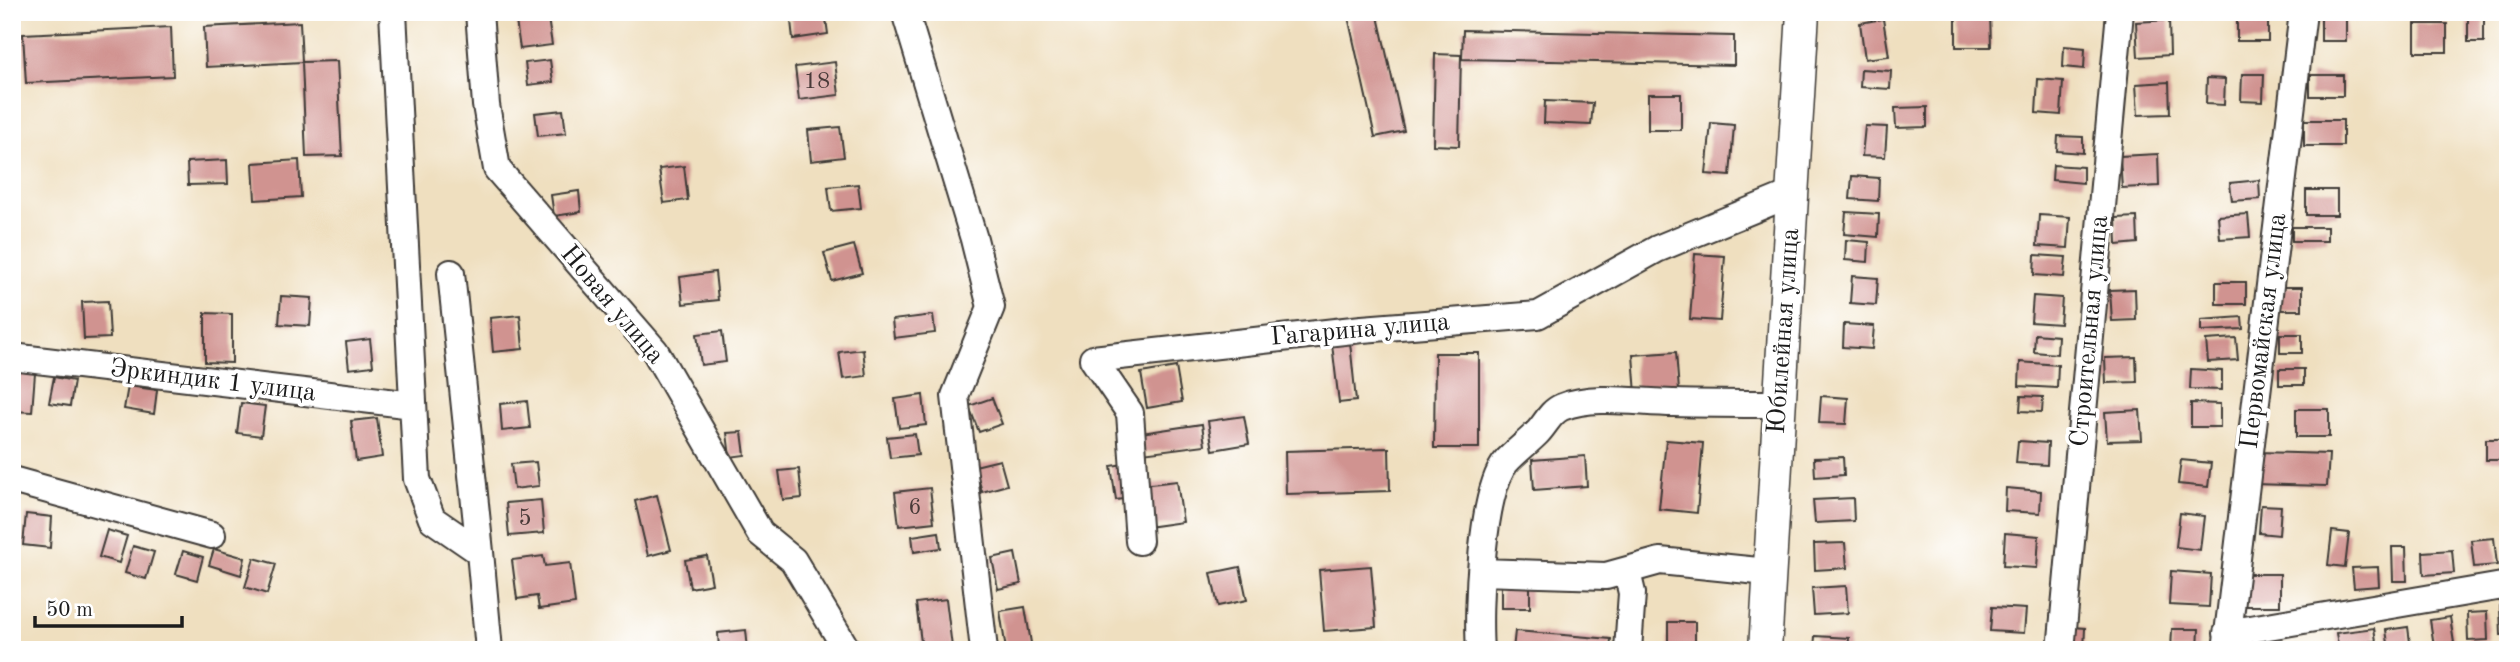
<svg xmlns="http://www.w3.org/2000/svg" width="2520" height="662" font-family="'Old Standard TT',serif">
<rect width="100%" height="100%" fill="#fff"/>
<filter id="ink" filterUnits="userSpaceOnUse"><feTurbulence type="fractalNoise" baseFrequency=".0143" numOctaves="2"/><feDisplacementMap in="SourceGraphic" scale="14" xChannelSelector="R" yChannelSelector="G"/><feConvolveMatrix kernelMatrix="1 2 1 2 8 2 1 2 1" color-interpolation-filters="sRGB"/></filter>
<filter id="wash" filterUnits="userSpaceOnUse"><feTurbulence type="fractalNoise" baseFrequency=".00686" numOctaves="4" result="noise"/><feDisplacementMap in="SourceGraphic" scale="28" xChannelSelector="R" yChannelSelector="G"/><feGaussianBlur stdDeviation="1.57" result="paint"/><feColorMatrix in="noise" values="0 0 0 0 0 0 0 0 0 0 0 0 0 0 0 0 0 1.4 0 .05"/><feComposite in="paint" operator="in"/></filter>
<g filter="url(#wash)">
<rect width="100%" height="100%" fill="#efdfbf"/>
<g id="blocks">
<path fill="#d09390" d="M790,12H825L828,34L793,39Z
M1347,12H1377L1404,131L1375,137Z
M1990,12L1991,47H1956V13Z
M2468,14H2484V42H2468Z
M2321,15H2346V41H2321Z
M2237,17H2268V41H2237Z
M548,18L552,45L520,49L516,21Z
M1883,19L1889,56L1865,59L1860,23Z
M2169,20L2170,55L2138,57L2136,22Z
M300,22L302,62L206,67L204,27Z
M2415,24H2447V52H2415Z
M171,27L173,76L26,83L23,34Z
M1463,30L1734,36V65L1462,59Z
M2064,46L2085,48L2084,69L2063,67Z
M1435,54L1461,55L1459,146L1433,145Z
M550,60L553,82L528,85L525,63Z
M337,61L342,156L306,157L302,62Z
M835,62L839,95L799,100L795,67Z
M1861,69L1891,71L1890,89L1860,87Z
M2242,74H2264L2263,102L2241,101Z
M2310,75H2343V96H2310Z
M2207,78L2225,79L2224,105L2206,104Z
M2038,79L2063,81L2061,115L2036,113Z
M2169,82L2170,114L2138,115L2136,84Z
M1648,94H1681V130H1648Z
M1545,101L1593,103L1591,125L1544,123Z
M1927,107V127L1896,128L1895,108Z
M563,110L566,133L538,136L535,113Z
M2304,120H2343V146H2304Z
M1711,123L1734,125L1730,176L1706,174Z
M1865,126L1887,127L1885,157L1862,156Z
M840,127L844,157L811,161L808,130Z
M2058,136L2083,137V153L2057,151Z
M2158,154L2159,186L2122,188L2120,156Z
M227,160L228,184L188,185L187,162Z
M299,160L301,197L255,200L253,163Z
M2053,165L2083,167V183L2052,180Z
M684,166L688,200L664,203L659,169Z
M1852,176L1879,178L1878,201L1850,199Z
M2259,180L2260,199L2232,201L2230,183Z
M858,184L861,208L831,211L828,187Z
M2306,190H2337V215H2306Z
M579,191L581,212L554,216L551,195Z
M1846,212L1879,214L1878,237L1844,234Z
M2248,214L2250,237L2220,239L2218,216Z
M2039,215L2070,217L2068,248L2037,246Z
M2137,217L2138,243L2117,245L2116,218Z
M2292,227H2327V241H2292Z
M1846,240L1869,242L1868,262L1845,260Z
M854,245L862,273L832,281L824,253Z
M1695,254L1725,256L1720,321L1690,319Z
M2035,255L2066,257L2064,277L2034,275Z
M715,272L718,300L683,304L680,277Z
M1852,276L1878,278L1876,305L1850,303Z
M2216,282H2246V304H2216Z
M2280,287H2302V310H2280Z
M2135,289L2136,320L2112,321L2110,290Z
M281,296L312,298L310,326L279,324Z
M2033,296L2062,298L2060,324L2031,322Z
M108,301L110,338L84,339L82,302Z
M205,313L232,314V363L205,362Z
M520,315L523,349L493,352L490,318Z
M933,315L935,333L894,338L892,320Z
M2242,317L2243,329L2201,331V320Z
M1844,324L1874,326L1872,349L1843,347Z
M722,331L726,362L701,365L697,334Z
M2035,334L2058,336L2057,354L2034,352Z
M2280,334H2302V353H2280Z
M2236,338L2238,360L2208,362L2206,340Z
M370,339L373,366L349,369L346,342Z
M1350,342L1356,401L1339,403L1332,344Z
M863,349L866,376L843,379L839,352Z
M1676,352L1679,391L1636,394L1633,355Z
M1435,353H1479V448H1434Z
M2136,357L2137,382L2106,383L2105,358Z
M2020,362L2058,365L2057,388L2019,386Z
M1176,367L1182,402L1147,408L1141,373Z
M2191,369L2222,371V390L2190,389Z
M2279,369H2304V385H2279Z
M12,371L35,373L32,412L12,411Z
M54,377L74,381L70,406L49,403Z
M128,386L157,390L154,414L124,409Z
M923,395L926,425L899,428L895,399Z
M1821,396L1848,398L1846,424L1819,423Z
M2021,396L2043,397L2042,412L2020,411Z
M992,398L1002,424L979,432L969,406Z
M527,401L530,428L502,431L500,404Z
M241,403L265,406L261,436L237,433Z
M2191,403L2220,404V427H2191Z
M2296,409H2329V437H2296Z
M2140,410L2142,440L2107,441L2105,412Z
M1244,416L1249,444L1213,450L1208,421Z
M377,418L382,457L356,461L351,421Z
M1202,424L1205,445L1143,453L1141,433Z
M742,432L745,455L730,457L727,433Z
M915,434L918,455L890,458L887,437Z
M2486,439H2508V460H2486Z
M1666,440L1703,443L1697,513L1659,509Z
M2018,441L2048,443L2047,465L2016,463Z
M1389,448L1390,491L1286,494L1285,451Z
M2255,452L2329,454L2327,486L2254,484Z
M1585,456L1587,486L1534,490L1532,460Z
M1843,457L1844,475L1815,477L1814,458Z
M1000,460L1007,485L982,492L975,466Z
M2181,460L2211,463L2208,487L2178,484Z
M536,462L539,486L514,489L511,464Z
M1124,464L1129,498L1116,500L1111,466Z
M799,469L802,498L783,500L779,471Z
M1177,481L1183,522L1147,527L1142,485Z
M930,488L934,522L899,526L895,492Z
M2006,488L2041,491L2040,513L2005,511Z
M657,495L671,550L648,556L635,501Z
M1853,498L1854,521L1815,523L1813,500Z
M541,500L544,533L509,536L506,503Z
M2261,505L2281,506L2279,535L2259,533Z
M2180,513L2204,516L2200,550L2176,547Z
M26,514L52,517L50,548L23,545Z
M107,530L127,536L119,563L99,557Z
M2332,531L2349,533L2345,567L2328,565Z
M939,532L941,548L914,552L912,536Z
M2005,533L2039,536L2037,568L2003,566Z
M2494,538L2497,565L2474,567L2471,540Z
M1845,543L1847,568L1815,570L1814,544Z
M133,546L154,552L146,579L125,573Z
M2392,547H2406L2407,581H2393Z
M214,549L245,558L241,575L209,565Z
M2452,550L2454,573L2424,575L2423,552Z
M183,551L203,557L197,580L176,574Z
M1015,553L1021,584L998,589L992,558Z
M543,556L545,566L570,563L575,604L539,609L537,596L517,599L512,560Z
M707,556L712,584L690,588L685,560Z
M254,558L276,564L267,594L245,587Z
M1371,566L1376,627L1324,631L1319,570Z
M1240,567L1247,600L1218,606L1211,573Z
M2378,567L2379,586L2354,588L2352,568Z
M2171,571L2211,574L2209,607L2169,605Z
M2243,574H2280V606H2243Z
M1501,586H1530V608H1501Z
M1846,586L1848,613L1814,615L1812,588Z
M946,599L952,647L922,650L916,603Z
M2500,606H2508V635H2501Z
M1025,607L1032,649L1006,650L1000,611Z
M1992,607L2026,609L2024,633L1990,631Z
M2487,612L2488,640L2468,641L2467,613Z
M2450,617L2454,643L2434,646L2430,620Z
M1668,622H1695V650H1668Z
M2072,627L2085,628L2084,650H2071Z
M2408,627L2411,650H2389L2386,630Z
M2374,628L2376,641L2338,646L2336,633Z
M2172,629H2199L2198,650H2171Z
M746,630L748,650H719L718,633Z
M1515,631L1611,639L1610,650H1513Z
M1815,636L1849,638L1848,650H1814Z
M1406,642L1463,645V650H1406Z"/>
</g>
</g>
<g filter="url(#ink)">
<use href="#blocks" fill-opacity="0" stroke="#3c3934" stroke-width="2"/>
<g fill="none" stroke-linecap="round" stroke-linejoin="round">
<g stroke="#3c3934" stroke-width="30">
<path id="minor" d="M393,12L417,479L432,519L480,552L489,650
M479,12L486,105L497,169L655,351L760,533L793,560L847,650
M905,12L974,239L991,307L955,396L984,650
M451,273L480,552
M12,357L413,405
M12,480L212,535
M1139,541L1130,413L1093,359L1362,329L1538,315L1657,249L1793,193
M1481,572L1606,576L1660,561L1768,572
M1627,572L1632,593L1628,650
M2227,633L2508,585
M1480,650C1477,611 1481,491 1506,462C1515,452 1527,443 1537,433C1546,424 1550,412 1562,407C1595,394 1639,403 1673,403C1709,404 1744,404 1779,404
M2061,650L2120,12
M2226,650L2303,12"/>
</g>
<g stroke="#3c3934" stroke-width="35">
<path id="major" d="M1765,650L1803,12"/>
</g>
<use href="#minor" stroke="#fff" stroke-width="26"/>
<use href="#major" stroke="#fff" stroke-width="32"/>
</g>
</g>
<g text-anchor="middle" dominant-baseline="central" stroke-width="7" stroke-linejoin="round" paint-order="stroke">
<g font-size="23" fill="#493a39">
<text x="817" y="81">18</text>
<text x="915" y="507">6</text>
<text x="525" y="518">5</text>
</g>
<g font-size="26" fill="#1c1c1c" stroke="#fff">
<text transform="translate(612 305) rotate(50)">Новая улица</text>
<text transform="translate(1360 330) rotate(-5)">Гагарина улица</text>
<text transform="translate(1784 331) rotate(-86)">Юбилейная улица</text>
<text transform="translate(2090 331) rotate(-85)">Строительная улица</text>
<text transform="translate(2264 331) rotate(-83)">Первомайская улица</text>
<text transform="translate(213 381) rotate(7)">Эркиндик 1 улица</text>
</g>
</g>
<rect width="2520" height="662" fill="none" stroke="#fff" stroke-width="42"/>
<path d="M35 616v10h147v-10" fill="none" stroke="#1c1c1c" stroke-width="3.5"/>
<text x="46" y="616" font-size="21" fill="#1c1c1c" stroke="#ffffff" stroke-width="5" paint-order="stroke">50 m</text>
</svg>
